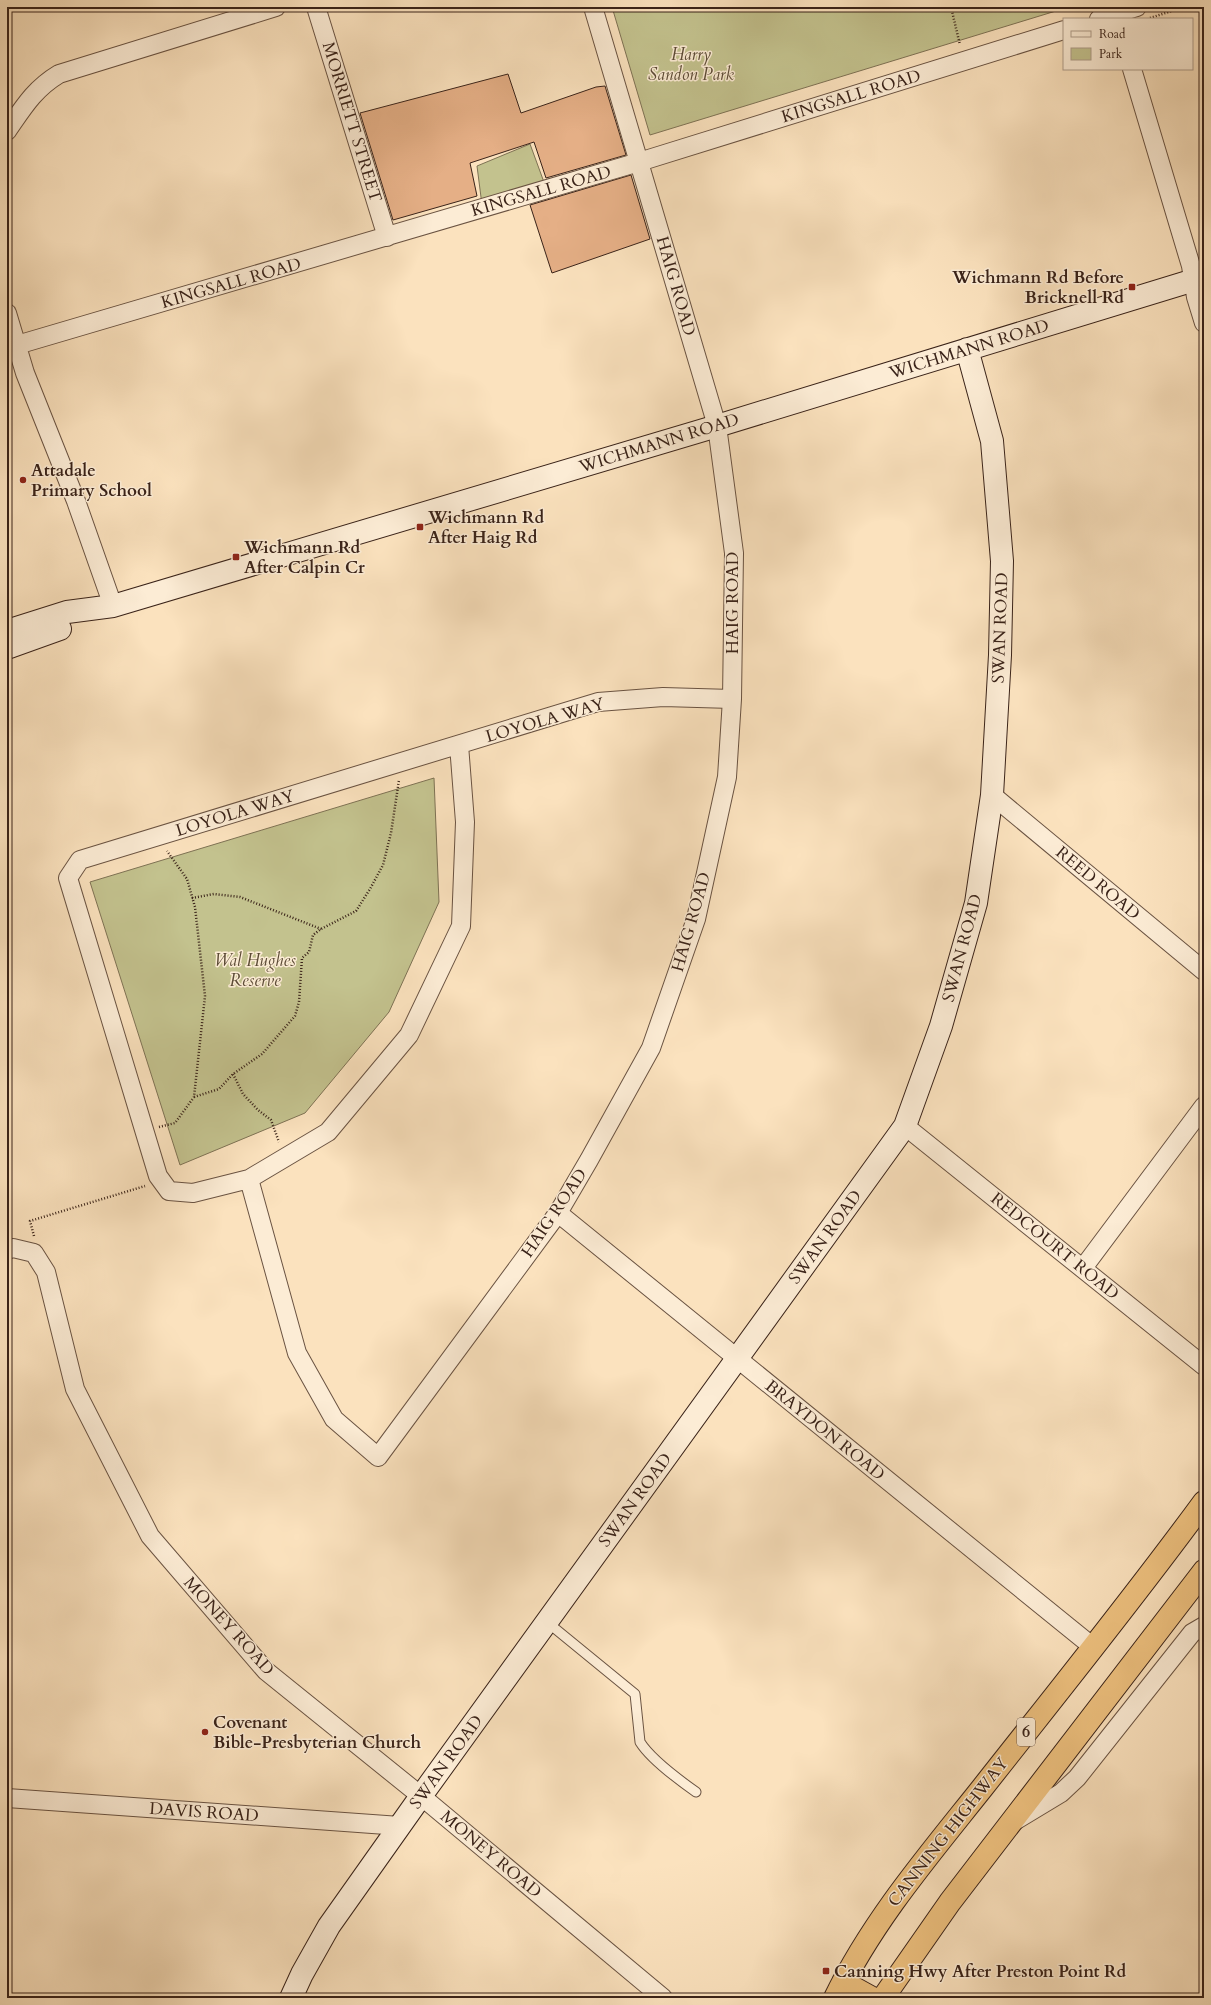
<svg xmlns="http://www.w3.org/2000/svg" width="1211" height="2005" font-family="Cardo,serif">
<rect width="100%" height="100%" fill="#fbe2be"/>
<filter id="stains"><feTurbulence type="fractalNoise" baseFrequency=".005" numOctaves="4"/><feColorMatrix values="0 0 0 0 .2 0 0 0 0 .09 0 0 0 0 .02 0 0 0 .5 -.17"/></filter>
<radialGradient id="worn" r=".72"><stop offset=".6" stop-color="#630" stop-opacity="0"/><stop offset="1" stop-color="#630" stop-opacity=".3"/></radialGradient>
<path fill="#c3c28e" stroke="#7e7254" d="M612,7H1069L650,135Z
M530,144L545,185L482,205L477,166Z
M434,778L439,902L389,1012L305,1113L180,1165L90,882Z"/>
<path fill="#e5af86" stroke="#3a2319" d="M508,74L521,113L596,87L605,86L626,155L546,178L534,142L470,163L477,196L393,220L360,113Z
M631,175L650,239L552,273L530,205Z"/>
<g fill="none" stroke-linecap="round" stroke-linejoin="round">
<g stroke="#6a5342" stroke-width="11">
<path id="lane" d="M547,1622L635,1694L640,1742C650,1758 679,1780 696,1792"/>
</g>
<g stroke="#6a5342" stroke-width="20">
<path id="street" d="M316,7L387,237
M1099,19L1137,7
M1132,69L1191,266L1196,297L1204,323
M7,131C23,108 34,89 59,74L276,7
M7,313L25,373L76,501L113,606
M17,345L639,162L1064,30
M459,745L465,822L461,926L409,1035L328,1132L249,1179L193,1193L169,1191L158,1176L68,878L80,860L598,702L663,697L732,699
M992,795L1204,971
M905,1126L1204,1366
M249,1179L297,1353L334,1419L378,1457L558,1213L589,1160L651,1048L696,919L727,777L732,699L734,553L717,426L593,7
M558,1213L1093,1647
M7,1250L13,1248L34,1253L46,1272L75,1389L150,1536L266,1671L421,1796L663,1998
M1083,1268L1204,1106
M7,1798L400,1826
M1013,1822L1061,1793L1077,1778L1192,1633L1204,1626"/>
</g>
<g stroke="#3a2319" stroke-width="24">
<path id="secondary" d="M7,631L67,612L113,606L717,426L1204,277
M7,648L60,629
M291,1998L302,1974L329,1926L421,1796L905,1126L941,1026L976,903L992,795L1000,655L1002,561L992,441L967,349"/>
</g>
<g stroke="#3a2319" stroke-width="24">
<path id="highway" d="M843,1982L872,1998
M835,1998C873,1920 929,1855 983,1787C1057,1693 1133,1599 1204,1502
M883,1998L950,1902L1204,1571"/>
</g>
<path stroke="#3a2319" stroke-width="2.5" stroke-dasharray="1 2" stroke-linecap="butt" d="M951,7L960,45
M1150,18L1184,7
M192,898L214,894L240,897L321,929
M233,1074L243,1094L258,1110L271,1120L279,1142
M194,1097L219,1089L233,1074L262,1054L295,1016L299,1002L302,958L309,952L313,935L321,929L356,911L370,889L383,865L391,833L399,780
M159,1127L175,1123L194,1097L205,996L195,907L187,879L167,851
M34,1236L30,1221L145,1186"/>
<use href="#lane" stroke="#fcecd5" stroke-width="9"/>
<use href="#street" stroke="#fcecd5" stroke-width="18"/>
<use href="#secondary" stroke="#fcecd5" stroke-width="22"/>
<use href="#highway" stroke="#eec17f" stroke-width="22"/>
</g>
<g fill="#8f2418" stroke="#fcecd5" stroke-width="1.5">
<rect x="1128" y="283" width="8" height="8" rx="2"/>
<circle cx="23" cy="480" r="4"/>
<rect x="416" y="523" width="8" height="8" rx="2"/>
<rect x="232" y="553" width="8" height="8" rx="2"/>
<circle cx="205" cy="1732" r="4"/>
<rect x="822" y="1967" width="8" height="8" rx="2"/>
</g>
<g text-anchor="middle" dominant-baseline="central" stroke-width="3" stroke-linejoin="round" paint-order="stroke">
<rect fill="#fcecd5" stroke="#745f51" stroke-width="1" x="1017" y="1718" width="18" height="28" rx="3"/>
<g font-size="16" font-weight="bold" fill="#3a2319">
<text x="1026" y="1732">6</text>
</g>
<g font-size="17" font-style="italic" fill="#5c4b36" stroke="#fcecd5">
<text x="691" y="54">Harry<tspan x="691" dy="20">Sandon Park</tspan></text>
<text x="255" y="960">Wal Hughes<tspan x="255" dy="20">Reserve</tspan></text>
</g>
<g font-size="17" fill="#3a2319" stroke="#fcecd5">
<text transform="translate(851 96) rotate(-17)">KINGSALL ROAD</text>
<text transform="translate(352 122) rotate(73)">MORRIETT STREET</text>
<text transform="translate(541 191) rotate(-16)">KINGSALL ROAD</text>
<text transform="translate(231 283) rotate(-16)">KINGSALL ROAD</text>
<text transform="translate(676 286) rotate(74)">HAIG ROAD</text>
<text transform="translate(969 349) rotate(-17)">WICHMANN ROAD</text>
<text transform="translate(659 443) rotate(-17)">WICHMANN ROAD</text>
<text transform="translate(732 603) rotate(-90)">HAIG ROAD</text>
<text transform="translate(1000 628) rotate(-88)">SWAN ROAD</text>
<text transform="translate(545 720) rotate(-16)">LOYOLA WAY</text>
<text transform="translate(235 813) rotate(-17)">LOYOLA WAY</text>
<text transform="translate(1098 883) rotate(40)">REED ROAD</text>
<text transform="translate(691 922) rotate(-74)">HAIG ROAD</text>
<text transform="translate(962 948) rotate(-75)">SWAN ROAD</text>
<text transform="translate(554 1213) rotate(-56)">HAIG ROAD</text>
<text transform="translate(825 1237) rotate(-54)">SWAN ROAD</text>
<text transform="translate(1055 1246) rotate(39)">REDCOURT ROAD</text>
<text transform="translate(825 1430) rotate(39)">BRAYDON ROAD</text>
<text transform="translate(635 1500) rotate(-54)">SWAN ROAD</text>
<text transform="translate(229 1626) rotate(48)">MONEY ROAD</text>
<text transform="translate(446 1762) rotate(-54)">SWAN ROAD</text>
<text transform="translate(204 1812) rotate(4)">DAVIS ROAD</text>
<text transform="translate(948 1832) rotate(-52)">CANNING HIGHWAY</text>
<text transform="translate(491 1854) rotate(40)">MONEY ROAD</text>
</g>
<g font-size="17" font-weight="bold" fill="#3a2319" stroke="#fcecd5" text-anchor="start">
<text x="1124" y="277" text-anchor="end">Wichmann Rd Before<tspan x="1124" dy="20">Bricknell Rd</tspan></text>
<text x="31" y="470">Attadale<tspan x="31" dy="20">Primary School</tspan></text>
<text x="428" y="517">Wichmann Rd<tspan x="428" dy="20">After Haig Rd</tspan></text>
<text x="244" y="547">Wichmann Rd<tspan x="244" dy="20">After Calpin Cr</tspan></text>
<text x="213" y="1722">Covenant<tspan x="213" dy="20">Bible-Presbyterian Church</tspan></text>
<text x="834" y="1971">Canning Hwy After Preston Point Rd</text>
</g>
</g>
<rect width="1211" height="2005" fill="none" stroke="#fbe2be" stroke-width="24"/>
<rect x="8" y="8" width="1195" height="1989" fill="none" stroke="#3a2319" stroke-width="2"/>
<rect x="12" y="12" width="1187" height="1981" fill="none" stroke="#3a2319"/>
<rect x="1063" y="18" width="130" height="52" fill="#fcecd5" stroke="#ae9c8a"/>
<rect x="1071" y="31" width="20" height="6" fill="#fcecd5" stroke="#ae9c8a"/>
<text x="1099" y="38" font-size="12" fill="#3a2319">Road</text>
<rect x="1071" y="48" width="20" height="12" fill="#c3c28e" stroke="#ae9c8a"/>
<text x="1099" y="58" font-size="12" fill="#3a2319">Park</text>
<rect width="100%" height="100%" filter="url(#stains)"/>
<rect width="100%" height="100%" fill="url(#worn)"/>
</svg>
